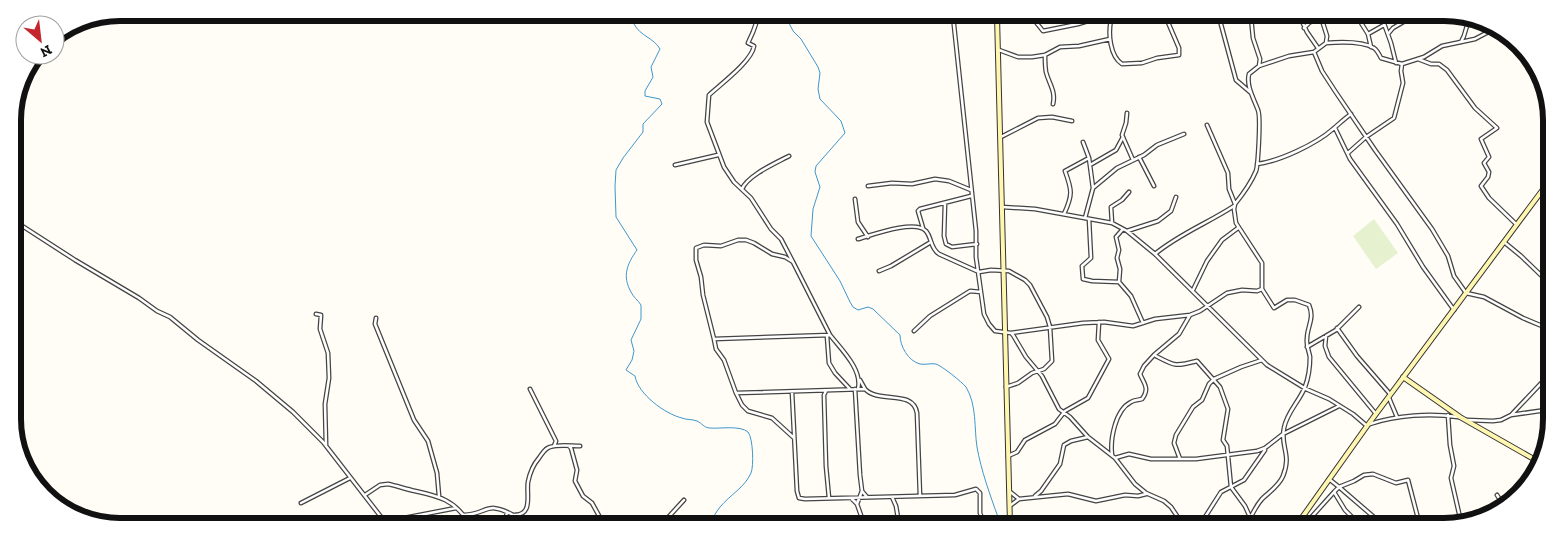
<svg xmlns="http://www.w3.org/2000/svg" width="1564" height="539" font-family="'Zilla Slab',serif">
<rect width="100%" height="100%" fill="#fffdf5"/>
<path fill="#e6f2cf" d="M1374,219L1398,253L1376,269L1353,236Z"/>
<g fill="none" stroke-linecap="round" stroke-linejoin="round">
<path stroke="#3f96cf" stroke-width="1" d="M640,15L636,18L634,24C640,36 654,38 660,49L651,67L653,77L645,91V96L660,99L662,104L643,124V132L623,158L616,170L615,186L616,217L637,250C627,264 622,276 631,292C633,297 638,300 641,305V319L631,340L634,351L632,360L626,370L635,376C638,394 665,414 682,418C686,420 692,419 697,421C702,423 704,428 710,428C719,429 740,425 748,432C753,438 754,466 751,473C745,487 730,495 720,507C716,512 713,518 710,523
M782,15L788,21L793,31L801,39L818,67L820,73L818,89L820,99L841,121L845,133L816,166L815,172L820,187L813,209L811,236L840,281L850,302L853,307L858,310L868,307L873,309L900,335C900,346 908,361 920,364C925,365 931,363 936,364C942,366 962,382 966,387C977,405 974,428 977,447C981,470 990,495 998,517L1001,522L1006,523
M1011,522L1017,525
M1047,525C1050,523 1052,521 1055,520C1057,519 1075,521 1080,521L1085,525"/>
<g stroke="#444" stroke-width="5">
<path id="street" d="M759,15L753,32L748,43L754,46C752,61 721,84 709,95L707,122L724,167L734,182L751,198L771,229L781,239L793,262
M953,16L976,231V257L984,314L989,324L995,331L1011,333L1013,335L1026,357L1042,376L1059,409L1070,417L1088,437L1115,458L1135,484L1146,493L1164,501L1171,507L1183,525
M1031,16L1043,31L1078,24L1101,17
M1100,17L1111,20
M1141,17L1111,20C1108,34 1110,56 1122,64L1142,63L1157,58L1179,55V48L1167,20
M1148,17L1167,20L1183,17
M1219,17L1236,80L1250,92
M1300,17L1307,32L1318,48
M1321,17L1327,36L1326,43L1314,52L1322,71L1335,91L1375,150L1432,229L1448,256L1454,276L1466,293L1484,297L1523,318L1542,326L1547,337
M1358,18L1368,34L1371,47
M1382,18L1391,43L1396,63
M1304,28L1310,22L1322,19
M1368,34L1384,25
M1388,34L1393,28L1410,18
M1461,42C1467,32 1465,27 1470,18
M1326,43C1339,42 1362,41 1374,48C1377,50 1379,54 1381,58L1402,64L1424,57L1442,46L1475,39L1494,29
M999,50L1018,57H1032L1045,55L1060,47L1079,46L1110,39
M1045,55C1045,61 1045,66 1046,72C1049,84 1056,91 1053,104
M1418,59L1431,64H1439L1447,70L1475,108L1497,128L1481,139L1489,157L1484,163L1489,172L1488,177L1481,186L1489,198L1517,225
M1259,66L1289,56L1314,52
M1127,113L1126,123L1122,135L1133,160
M1207,125L1228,173L1229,189L1235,204L1234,209L1236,223L1262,263V289L1274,308L1287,300H1295L1309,305C1315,319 1307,326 1307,339C1306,345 1309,351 1310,357C1310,367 1308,379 1305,387C1299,402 1287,412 1284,428C1280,447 1292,454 1283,476C1279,486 1269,492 1262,499C1255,507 1251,516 1247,525
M1335,128L1350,159L1397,224L1423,267L1454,310
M1001,137L1038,118L1052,117L1072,121
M1083,142L1089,158L1093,188
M1348,153L1366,137L1394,118L1403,83L1401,71L1402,64
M1139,157L1154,186
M1257,164C1280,161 1316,144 1333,129C1339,124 1344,119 1351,114
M675,165L718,155
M1090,165L1116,150L1123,137
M868,186L892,183L912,184L935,179L949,181L971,190
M742,189C748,175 776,163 789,156
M855,199L858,222L868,237
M945,203L944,236L946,244L952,247L977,244
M1235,204C1243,194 1251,183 1256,171C1258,165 1261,117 1258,110C1254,99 1246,86 1249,74L1259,66L1260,59L1253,38L1251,17
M1002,207L1035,209L1112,223L1127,231L1155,254L1267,365L1306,389L1329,399L1353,414L1367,426
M1064,214C1073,195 1072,190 1065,171L1089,158
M1085,218L1093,188L1117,168L1144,155L1157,145L1184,134
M1089,219L1091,258L1082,266L1083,279L1092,281L1119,282
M13,220L75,260L139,298L157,311L170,317L198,340L256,381L293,412L323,442L385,522
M1112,223L1111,207L1122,200L1129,192
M923,228L918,211L920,209L971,196
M1123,229L1116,237L1119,250L1117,258L1120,269L1119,282L1131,296L1143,323
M1127,231L1158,221L1171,211L1176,197
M858,239C872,235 915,219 926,231C932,238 930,248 939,254L979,272L991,270L1009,271L1025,280L1030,285L1047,317L1050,327L1052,361L1044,369L1032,373L1018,383L1006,387
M1504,242L1521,256L1548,282
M1155,254C1179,234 1208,223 1234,206
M879,271L891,266L931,242
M1193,290L1207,261L1222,240L1238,228
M316,314L321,315L320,329L328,353L329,378L325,404L326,445
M1190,315L1179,334L1154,355C1175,366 1174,367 1197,361L1220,387L1228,409L1223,440L1227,446L1231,487L1245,506L1250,517
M376,318L375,324L414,420L428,441L437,473L439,496
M1337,328L1357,356L1390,394
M914,331L930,316L970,291L981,292
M1011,333L1083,323L1104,322L1133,326L1155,319L1190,315L1200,311L1227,293L1242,290L1257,291L1262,289
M827,336L829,363L835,373L850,389
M1326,336L1325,346L1329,357L1376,414
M714,339L703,295L701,277L696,260V248L704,245L721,246L738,240H746L754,243L772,254L785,257L793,262L830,335
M1307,347L1336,330L1359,307
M860,380L865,389
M530,389L556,441L554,446
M855,389L860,475L862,491L867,497
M858,389C863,370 841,349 830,335L714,339L716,349L724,360L736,393L865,389C879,404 913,389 917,413L920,496
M826,391L824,395L826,466L829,498
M792,392L797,491L799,498L805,499L955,495L976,489L980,493V513L984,524
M736,393L742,405L748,411L772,418L794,438
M1389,398L1397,417
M1512,414L1547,377
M1448,415L1450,445L1454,466L1451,478L1461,522
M1467,420L1493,421L1501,420L1511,415L1546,410
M1370,424C1397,415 1430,413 1458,417
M569,446L571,448L577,470L575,481L583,496L592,503L603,523
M1112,455C1110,440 1115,410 1131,402C1134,400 1139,400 1142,399C1150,388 1144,384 1140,374L1144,366L1154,355
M1008,456L1017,452L1025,440L1055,424L1065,411L1088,398L1109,359L1098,340L1099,322
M1115,458L1129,454L1151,459H1196L1257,451L1265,448L1283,434L1339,406
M1180,459L1174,443L1176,435L1193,407L1202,400L1209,384L1214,379L1241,367L1262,360
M1329,479L1339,487L1334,492L1345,510L1361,526
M1009,491L1019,499
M365,495L380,485L388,484C397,486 406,489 415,491C438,496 455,500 468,522
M1497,495L1504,506
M1035,496L1041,491L1060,464L1064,445L1071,441L1088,437
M892,497L896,506L899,524
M852,499L857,504L864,524
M301,503L350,478
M857,504L862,491
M1011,505L1019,499L1068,494L1096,501L1125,495L1138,496L1146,494
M464,515C488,514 486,500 513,515C534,516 526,494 528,482C530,472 533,465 539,458C542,454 545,448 550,447C559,444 572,446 580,446
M516,515L524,523
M392,522L399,519L456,508
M505,523L507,512
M663,523L684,500
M801,524H804
M854,524L864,523
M1382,524L1339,487L1354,481L1364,475L1373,474L1396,483L1408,480L1420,526
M1200,525L1221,492L1244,480L1265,450
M1297,525L1307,522L1334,492"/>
</g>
<g stroke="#333" stroke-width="6">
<path id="secondary" d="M997,16L1010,525
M1403,377L1460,417L1539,462
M1296,526L1367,426L1550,180"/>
</g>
<use href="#street" stroke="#fff" stroke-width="2.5"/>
<use href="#secondary" stroke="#fff6b0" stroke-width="4"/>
</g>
<path d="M0 0H1564V539H0ZM120 21H1444A99 99 0 0 1 1543 120V419A99 99 0 0 1 1444 518H120A99 99 0 0 1 21 419V120A99 99 0 0 1 120 21Z" fill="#fff" fill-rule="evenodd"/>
<path fill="none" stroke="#111" stroke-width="6" d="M120 21H1444A99 99 0 0 1 1543 120V419A99 99 0 0 1 1444 518H120A99 99 0 0 1 21 419V120A99 99 0 0 1 120 21Z"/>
<g transform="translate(40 40) rotate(152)"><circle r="24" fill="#ffffff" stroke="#a0a0a0"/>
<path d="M0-4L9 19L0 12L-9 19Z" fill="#c4262e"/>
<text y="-8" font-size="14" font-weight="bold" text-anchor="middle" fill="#111111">N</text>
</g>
</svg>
